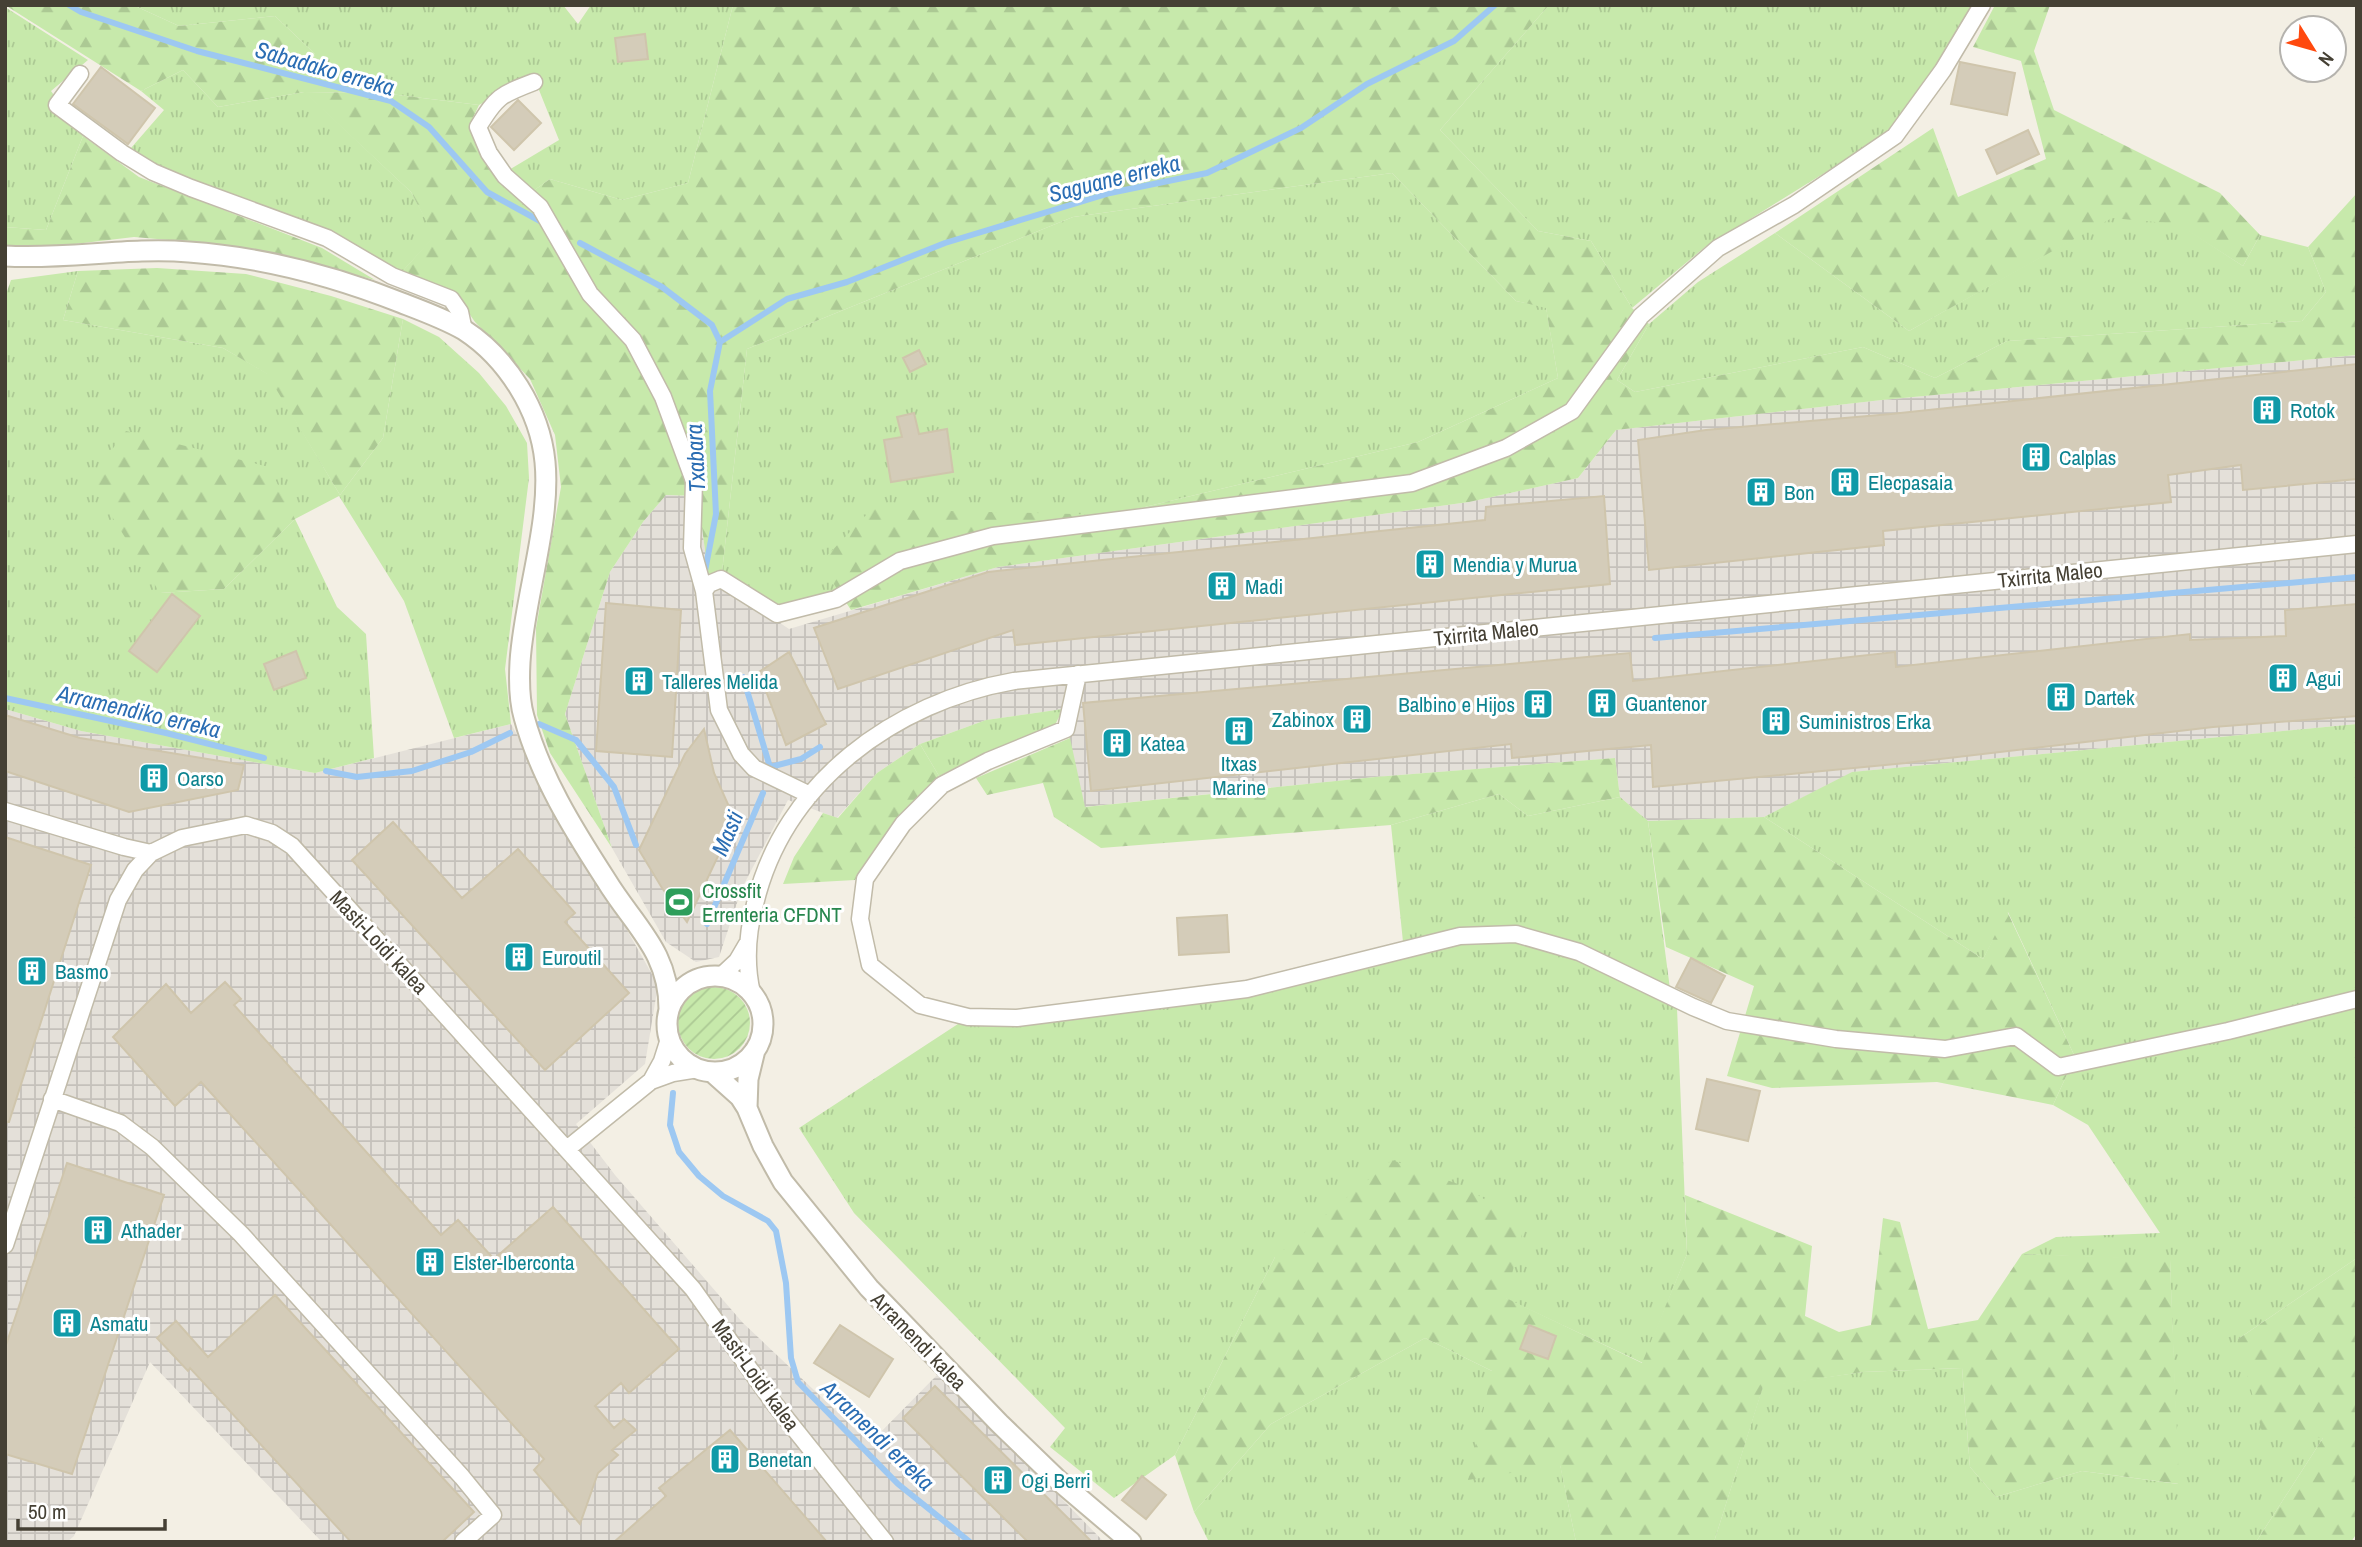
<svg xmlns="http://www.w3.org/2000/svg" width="2362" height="1547" font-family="'Archivo Narrow',sans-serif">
<defs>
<pattern id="industrial-grid" width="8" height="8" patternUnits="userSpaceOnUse" patternTransform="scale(1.75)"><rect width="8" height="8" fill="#e4e0d9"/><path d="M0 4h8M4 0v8" fill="none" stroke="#c5c1bb"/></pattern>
<pattern id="grass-tufts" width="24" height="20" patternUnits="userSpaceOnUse" patternTransform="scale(1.75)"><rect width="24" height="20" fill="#c7e9ab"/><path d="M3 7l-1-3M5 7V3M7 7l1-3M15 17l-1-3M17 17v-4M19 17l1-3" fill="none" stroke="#acc994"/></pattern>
<pattern id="forest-firs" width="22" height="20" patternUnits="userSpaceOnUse" patternTransform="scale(1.75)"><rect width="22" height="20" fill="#c7e9ab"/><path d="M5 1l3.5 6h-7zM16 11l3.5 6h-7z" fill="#acc994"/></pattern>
<pattern id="garden-furrows" width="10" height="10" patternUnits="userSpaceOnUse" patternTransform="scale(1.75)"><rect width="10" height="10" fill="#c7e9ab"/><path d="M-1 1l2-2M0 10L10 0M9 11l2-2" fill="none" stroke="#acc994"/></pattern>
</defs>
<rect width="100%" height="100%" fill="#f3efe4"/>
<path fill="url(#industrial-grid)" d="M2357,355V724L1853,772L1764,817L1648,821L1620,797L1615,758L1375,777L1084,807L1063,709L986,720L920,744L877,773L837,818L788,800L742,888L719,957L696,962L666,942L612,848L565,714L610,572L643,522L666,495L698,496L708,574L789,629L998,567L1469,502L1578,478L1616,430L1882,400Z
M5,709L81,731L315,773L511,724L658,985L645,1064L576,1124L615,1175L743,1323L870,1443L939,1373L1104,1542H322L150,1362L74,1536L67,1542H5Z"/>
<path fill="url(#grass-tufts)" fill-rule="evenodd" d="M133,5H563L578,24L591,5H733L688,183L622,200L550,179L522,199L497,177L559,140L533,75L479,105L382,93L305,92L411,192L435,236L400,274L169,172L131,148L164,110L141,91L183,70L218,107L304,92L315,54L275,16L179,26Z
M1549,5H1975L1949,48L1889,133L1705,247L1632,308L1591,241L1538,231L1440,130Z
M5,7L88,60L51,91L83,136L46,230L5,227Z
M1392,173L1516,301L1546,307L1558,378L1418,442L1111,515L800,602L779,605L722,572L747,349L1073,217Z
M2112,217L2177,223L2243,266L2260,235L2308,247L2326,292L2302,321L2007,341L1935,378L1863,347L1635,392L1617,380L1649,324L1698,282L1775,233L1909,331Z
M78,271L63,320L223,348L268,374L340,495L383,438L403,319L439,337L479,373L506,406L527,443L529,478L505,669L511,724L454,738L404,601L339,496L295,519L337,607L366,634L374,758L315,773L81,731L5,709V297L11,280ZM295,519L224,589L160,593Z
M1063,709L1054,727L978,757L939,776L920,744L986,720Z
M2357,724V1258L2238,1339L2323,1438L2256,1542H1714L1763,1386L1863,1372L1962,1368L1970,1467L1996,1497L2082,1471L2178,1484L2170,1260L2022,1254L2056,1237L2160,1233L2088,1125L2053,1105L2075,1057L2008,912L1983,959L1764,817L1852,772Z
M1499,794L1528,816L1620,797L1648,821L1670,989L1518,928L1403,942L1391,825Z
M1515,940L1578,959L1677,1008L1687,1254L1643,1363L1505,1298L1275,1257L1175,1455L1114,1498L1050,1447L1065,1428L854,1213L799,1128L961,1022L1011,1027L1248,994L1462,944Z
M1425,1338L1492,1371L1560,1464L1576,1542H1209L1194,1512L1271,1424Z"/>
<path fill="url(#forest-firs)" d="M5,5H133L179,26L275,16L315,54L305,92L382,93L479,105L469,126L497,177L523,198L550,179L622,200L688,183L733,5H1549L1440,130L1538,231L1591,241L1632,308L1649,324L1617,380L1635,392L1863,347L1935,378L2007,341L2302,321L2326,292L2308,247L2357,193V355L1882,400L1616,430L1578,478L1469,502L998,567L851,610L820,563L872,509L1111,515L1418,442L1558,378L1546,308L1516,301L1392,173L1073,217L747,349L722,572L708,574L698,496L666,495L643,522L610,572L565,714L612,848L550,753L537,715L536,628L561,487L555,435L530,379L475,322L455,293L400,274L434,236L411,192L304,92L218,107L183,70L141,91Z
M1995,5H2050L2034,51L2054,110L2220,193L2260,235L2243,266L2177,224L2112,218L1909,331L1775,233L1933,128L1958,197L2046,159L2021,61L1973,47Z
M83,136L139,177L322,248L375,280L290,258L203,243L134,237L41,248L5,247V227L46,230Z
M157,268L246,274L331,296L403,319L383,438L340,495L267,374L223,348L63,320L78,271Z
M126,431L269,467L295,519L224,589L160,593L89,480Z
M1070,738L1085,807L1375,777L1615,758L1620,797L1528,816L1499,794L1391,825L1101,848L1054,817L1043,783L987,795L976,778Z
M920,744L939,776C903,809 880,838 855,880L783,884L794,857L823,813L838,818L877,773Z
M1764,817L1983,959L2007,911L2075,1057L2053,1105L1937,1082L1772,1088L1727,1076L1754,986L1666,947L1648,821Z
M1392,1160L1466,1187L1524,1226L1506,1298L1642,1363L1687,1254L1685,1195L1812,1246L1805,1316L1839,1332L1871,1325L1883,1218L1900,1222L1928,1329L1978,1320L2022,1254L2170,1259L2179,1484L2082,1471L1996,1497L1970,1467L1962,1368L1863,1372L1763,1387L1714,1542H1576L1560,1465L1468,1480L1492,1371L1425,1338L1271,1424L1194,1512L1175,1455L1275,1257Z
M2357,1258V1533L2351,1542H2256L2323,1438L2262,1432L2238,1339Z"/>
<path fill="url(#garden-furrows)" d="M678 1023a36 36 0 1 1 72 0a36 36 0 1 1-72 0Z"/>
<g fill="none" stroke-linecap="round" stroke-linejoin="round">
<path stroke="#9dc8f2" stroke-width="6" d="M69,5L81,12L197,51L391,101L429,127L487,192L540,221
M580,243L662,287L712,325L720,342
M720,342L787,299L847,282L945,243L1110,193L1207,173L1301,128L1367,84L1454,41L1495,5
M705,571L716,514L710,391L720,342
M1655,638L2357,577
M743,677L770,767L801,759L820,747
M5,698L166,733L264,758
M539,724L576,740L614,787L636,845
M326,771L357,777L412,771L471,752L510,733
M707,924L763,793
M673,1093L670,1125L679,1152L699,1176L723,1196L768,1221L776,1231L786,1283L791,1358L798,1382L898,1484L970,1542"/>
</g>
<path fill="#d4ccb9" stroke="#cfc5ac" stroke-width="2" d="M645,34L648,59L618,62L615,38Z
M1960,62L2015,73L2007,115L1951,104Z
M101,67L155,108L128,144L73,104Z
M518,100L541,123L514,150L491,127Z
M2028,130L2039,154L1997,174L1986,150Z
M919,350L926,364L910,372L903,358Z
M2357,364V479L2243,490L2241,465L2168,475L2171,502L1883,531L1884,545L1649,570L1638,440L1706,430L1891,414Z
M914,413L919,434L947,429L953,472L891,482L884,440L902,437L897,417Z
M1604,496L1610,584L1015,645L1013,630L838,689L814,628L988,572L1485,520L1486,507Z
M172,594L200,616L157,672L129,651Z
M606,603L681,610L672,757L596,751Z
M2357,604V716L2213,727L1906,763L1653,787L1651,745L1512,758L1511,744L1091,791L1083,703L1630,653L1633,681L1895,652L1896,667L2190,634V640L2286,636L2285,610Z
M296,651L306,678L274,690L264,664Z
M789,652L826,724L786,745L759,672Z
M5,715L80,738L244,765L238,790L129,812L5,771Z
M704,729L714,773L735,820L687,922L662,888L639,850L685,754Z
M393,822L462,898L518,849L575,913L565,922L629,993L545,1070L352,860Z
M5,837L91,865L9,1122H5Z
M1227,915L1229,952L1179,955L1177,918Z
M1691,958L1725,976L1711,1003L1676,987Z
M225,982L241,999L234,1005L441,1235L458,1220L494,1259L553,1207L679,1349L629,1393L621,1383L595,1406L614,1428L624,1419L636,1430L612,1450L618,1455L598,1473L580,1524L534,1470L544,1459L201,1082L175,1106L113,1037L166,984L191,1013Z
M1707,1079L1760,1091L1748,1141L1696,1129Z
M67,1163L164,1195L72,1474L5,1454V1348Z
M275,1295L474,1512L442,1542H351L190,1368L188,1371L157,1338L176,1321L208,1357Z
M840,1325L893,1359L869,1397L814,1363Z
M1529,1325L1556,1336L1548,1359L1520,1349Z
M935,1386L1092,1542H1028L903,1418Z
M730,1430L827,1542H614L666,1496L659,1488Z
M1142,1476L1166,1495L1146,1519L1122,1500Z"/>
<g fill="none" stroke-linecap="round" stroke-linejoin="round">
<g stroke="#c1bba9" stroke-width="19">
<path id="minor" d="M80,74L57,105L122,153L153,172L191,188L327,238L392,276L451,299L460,312L464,331
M534,82C500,95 497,96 478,127L489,153L505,176L540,207L590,294L633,340L663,397L694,481L692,548L704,591L719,710L741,754L754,768L810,795
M704,591L709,584L721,579L777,614L836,599L900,561L993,536L1412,483L1506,448L1572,411L1641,316L1718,248L1794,205L1895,136L1943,70L1982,5
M1078,674L1066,729L988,761L942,785L903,824L865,879L860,919L870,965L920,1005L968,1017L1017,1018L1247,989L1460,936L1516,934L1579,952L1693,1007L1727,1021L1836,1039L1945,1049L2016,1036L2058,1067L2228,1031L2357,999
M5,811L124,847L151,853L182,838L246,825L272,833L292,846L693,1289L773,1402L885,1542
M721,976L737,961L747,944
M752,993C745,963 747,934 755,904C784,782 895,702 1014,681L2357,544
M651,1081L662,1061L669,1039
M52,1099L120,1123L152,1147L241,1234L462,1477L493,1515L463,1542
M567,1149L651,1081L673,1073L698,1069
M5,1245L118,900L135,870L151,853"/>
</g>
<g stroke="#c1bba9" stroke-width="23">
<path id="tertiary" d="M5,256C66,260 128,247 189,252C262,257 334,276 402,303C423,311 445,319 464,330C507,358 540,410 545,462C551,524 524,598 520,662C519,680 519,700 524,717C540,776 573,829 606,880C634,926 669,951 669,1009
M667 1024a48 48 0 1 1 96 0a48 48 0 1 1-96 0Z
M712,1072L740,1097L747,1108L763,1146L783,1182L869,1288L999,1423L1058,1480L1131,1542
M747,1108L748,1079L755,1050"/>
</g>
<use href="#minor" stroke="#fff" stroke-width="16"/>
<use href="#tertiary" stroke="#fff" stroke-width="19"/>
</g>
<defs>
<g id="building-square" transform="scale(1.575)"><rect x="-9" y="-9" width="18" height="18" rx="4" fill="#0f9aa8" stroke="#fff"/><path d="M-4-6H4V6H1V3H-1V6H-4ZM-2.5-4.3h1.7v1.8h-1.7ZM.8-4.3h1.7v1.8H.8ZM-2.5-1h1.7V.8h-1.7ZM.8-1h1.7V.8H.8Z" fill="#fff"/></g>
<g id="stadium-square" transform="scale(1.575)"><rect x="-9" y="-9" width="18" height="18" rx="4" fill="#2e9e5b" stroke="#fff"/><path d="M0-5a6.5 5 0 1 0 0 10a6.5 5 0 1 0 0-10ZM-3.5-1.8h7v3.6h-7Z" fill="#fff"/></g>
</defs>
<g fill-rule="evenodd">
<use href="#building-square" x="2267" y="410"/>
<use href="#building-square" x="2036" y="457"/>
<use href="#building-square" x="1845" y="482"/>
<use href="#building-square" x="1761" y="492"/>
<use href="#building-square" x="1430" y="564"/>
<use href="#building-square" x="1222" y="586"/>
<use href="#building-square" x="2283" y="678"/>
<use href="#building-square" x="639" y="681"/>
<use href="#building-square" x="2061" y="697"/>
<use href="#building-square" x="1602" y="703"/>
<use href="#building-square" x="1538" y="704"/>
<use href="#building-square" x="1357" y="719"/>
<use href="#building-square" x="1776" y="721"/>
<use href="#building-square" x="1239" y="731"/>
<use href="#building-square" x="1117" y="743"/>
<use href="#building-square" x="154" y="778"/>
<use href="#stadium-square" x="679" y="902"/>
<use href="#building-square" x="519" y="957"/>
<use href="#building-square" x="32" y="971"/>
<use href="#building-square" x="98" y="1230"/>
<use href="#building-square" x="430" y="1262"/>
<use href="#building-square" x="67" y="1323"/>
<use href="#building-square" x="725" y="1459"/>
<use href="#building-square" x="998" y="1480"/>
</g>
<g text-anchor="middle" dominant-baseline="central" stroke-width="6" stroke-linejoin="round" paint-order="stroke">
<g font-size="21" fill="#0d838f" stroke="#fff" text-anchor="start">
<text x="2290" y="410">Rotok</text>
<text x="2059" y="457">Calplas</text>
<text x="1868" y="482">Elecpasaia</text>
<text x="1784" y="492">Bon</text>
<text x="1453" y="564">Mendia y Murua</text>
<text x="1245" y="586">Madi</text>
<text x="2306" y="678">Agui</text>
<text x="662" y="681">Talleres Melida</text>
<text x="2084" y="697">Dartek</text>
<text x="1625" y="703">Guantenor</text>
<text x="1515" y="704" text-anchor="end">Balbino e Hijos</text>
<text x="1334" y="719" text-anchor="end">Zabinox</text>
<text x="1799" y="721">Suministros Erka</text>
<text x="1140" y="743">Katea</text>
<text x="1239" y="763" text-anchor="middle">Itxas<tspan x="1239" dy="24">Marine</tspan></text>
<text x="177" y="778">Oarso</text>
<text x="542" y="957">Euroutil</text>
<text x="55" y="971">Basmo</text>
<text x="121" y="1230">Athader</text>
<text x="453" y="1262">Elster-Iberconta</text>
<text x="90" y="1323">Asmatu</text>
<text x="748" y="1459">Benetan</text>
<text x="1021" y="1480">Ogi Berri</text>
</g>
<g font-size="21" fill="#454034" stroke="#fff">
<text transform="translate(2050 575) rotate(-6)">Txirrita Maleo</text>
<text transform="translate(1486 633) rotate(-6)">Txirrita Maleo</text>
<text transform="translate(379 942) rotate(47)">Masti-Loidi kalea</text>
<text transform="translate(919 1341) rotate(46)">Arramendi kalea</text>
<text transform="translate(756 1375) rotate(54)">Masti-Loidi kalea</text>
</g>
<g font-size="21" fill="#27864d" stroke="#fff" text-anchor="start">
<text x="702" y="890">Crossfit<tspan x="702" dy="24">Errenteria CFDNT</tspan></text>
</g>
<g font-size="23" font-style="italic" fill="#2a6db3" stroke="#fff">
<text transform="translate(325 68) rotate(16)">Sabadako erreka</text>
<text transform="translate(1114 178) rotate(-14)">Saguane erreka</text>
<text transform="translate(695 458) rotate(-93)">Txabara</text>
<text transform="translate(139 711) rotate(13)">Arramendiko erreka</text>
<text transform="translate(727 833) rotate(-67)">Masti</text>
<text transform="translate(878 1435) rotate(44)">Arramendi erreka</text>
</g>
</g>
<rect width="2362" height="1547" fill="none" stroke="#454034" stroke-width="14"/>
<g transform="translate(2313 49) rotate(127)"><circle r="33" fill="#ffffff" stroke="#b5b3ae" stroke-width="2"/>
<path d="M0-5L12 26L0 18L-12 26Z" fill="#ff490e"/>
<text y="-10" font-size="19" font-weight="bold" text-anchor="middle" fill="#454034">N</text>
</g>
<path d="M18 1519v10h147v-10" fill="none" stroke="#454034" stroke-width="3.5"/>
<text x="28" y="1519" font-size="21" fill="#454034" stroke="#ffffff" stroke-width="5" paint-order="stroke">50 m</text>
</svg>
